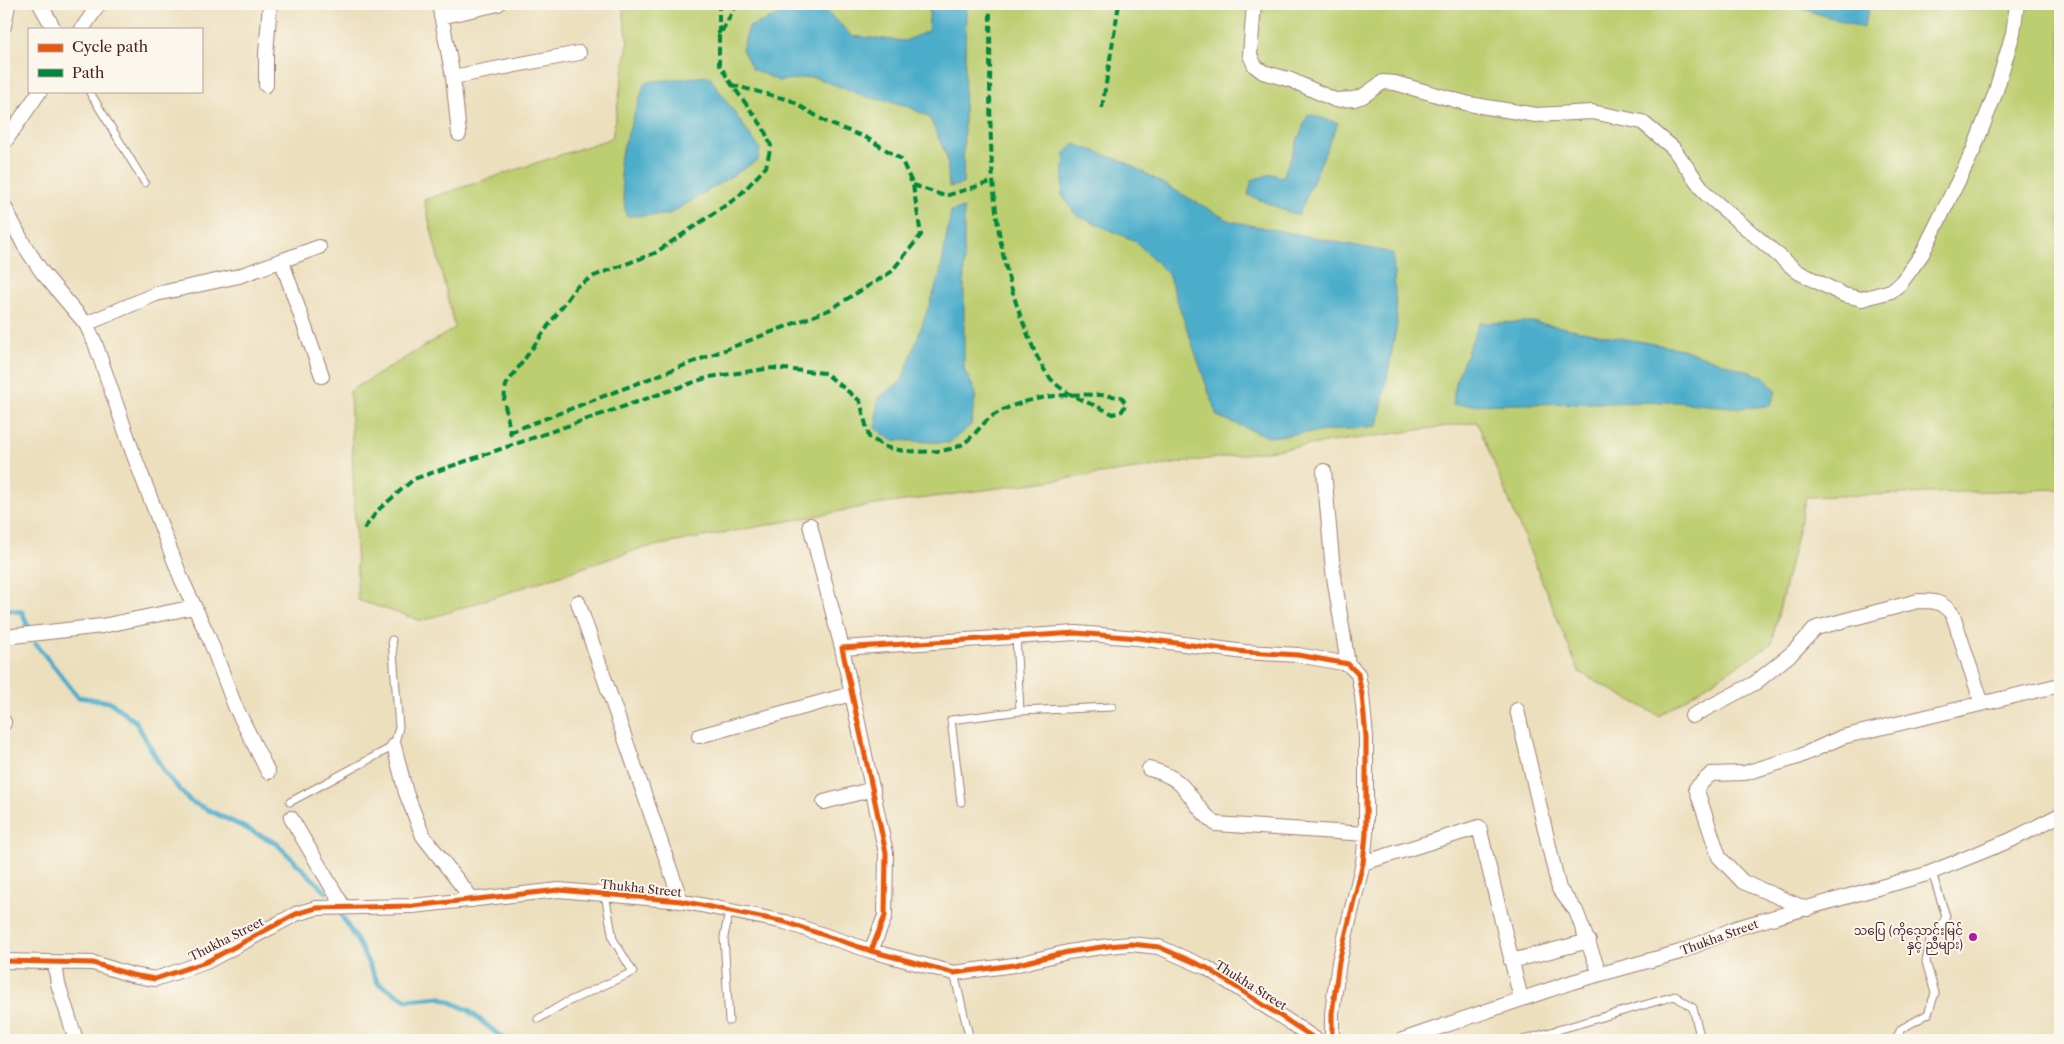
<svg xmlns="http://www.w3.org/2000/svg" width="2064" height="1044" font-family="'Libre Caslon Text','Noto Sans Myanmar',serif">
<rect width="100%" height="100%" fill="#fbf7ec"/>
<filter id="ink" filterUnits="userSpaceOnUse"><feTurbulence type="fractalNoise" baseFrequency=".02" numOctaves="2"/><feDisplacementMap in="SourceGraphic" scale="10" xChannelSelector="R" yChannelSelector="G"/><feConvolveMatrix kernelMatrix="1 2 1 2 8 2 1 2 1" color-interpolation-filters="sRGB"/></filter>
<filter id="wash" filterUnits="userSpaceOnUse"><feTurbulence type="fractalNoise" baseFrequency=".0096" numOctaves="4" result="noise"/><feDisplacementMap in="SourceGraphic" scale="20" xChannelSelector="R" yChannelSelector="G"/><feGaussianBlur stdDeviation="1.12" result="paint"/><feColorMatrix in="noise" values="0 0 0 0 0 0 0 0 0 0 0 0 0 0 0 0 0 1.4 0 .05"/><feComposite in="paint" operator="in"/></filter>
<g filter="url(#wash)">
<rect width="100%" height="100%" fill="#ecdfbe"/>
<path fill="#bdce71" stroke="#84764e" d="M622,4H2060V489L1806,497L1771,644L1659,716L1579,672L1477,422L868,506L639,549L422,621L358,600L350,391L455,328L424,200L612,138L628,43Z"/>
<path fill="#4badca" stroke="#4a667a" d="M930,4H966L963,184L949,187L947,157L929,117L905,105L866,97L814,77L779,81L752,69L742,49L749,27L802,6L829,13L852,36L905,41L928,31Z
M1787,4H1871L1863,28Z
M709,76L760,149L758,160L668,215L626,216L619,161L645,82Z
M1308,114L1338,123L1298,216L1248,195L1252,180L1272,174L1283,177Z
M1075,144L1125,162L1230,221L1393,253L1397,324L1378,426L1268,437L1217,416L1168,274L1135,241L1076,215L1062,195L1065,153Z
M964,208V369L976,393L971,425L949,443L891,440L875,428L878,398L902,381L940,275L951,211Z
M1532,322L1682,349L1764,377L1776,392L1770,406L1741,408L1676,402L1453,405L1455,383L1479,323Z"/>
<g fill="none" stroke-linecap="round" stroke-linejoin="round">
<path stroke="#4badca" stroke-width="5" d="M4,609L22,612L28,627
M36,644L78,697L110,702L136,722L164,772L190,801L276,843L326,892
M341,915L359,944L378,983L407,1000L440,997L468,1010L505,1040"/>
</g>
</g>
<g filter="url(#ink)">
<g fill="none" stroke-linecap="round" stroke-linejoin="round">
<g stroke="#9b7f74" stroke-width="9">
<path id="service" d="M89,91L145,183
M1016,636L1020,711L1112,707
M290,802L394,746L399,727L392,640
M961,802L951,720L1020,711
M954,973L970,1040
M538,1019L565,1003L633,972L613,939L605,894
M729,1021L724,937L729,912
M1523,1040L1675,996L1693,1008L1701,1040
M1896,1040L1901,1029L1928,1014L1935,993L1926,962L1930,940L1943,923L1946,916L1932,873"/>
</g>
<g stroke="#9b7f74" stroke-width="16">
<path id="minor" d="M40,4L54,29
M439,4L453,77L459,134
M1254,4L1250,55L1255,66L1263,72L1291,80L1335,100L1354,99L1363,96L1383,82L1395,83L1469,104L1536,115L1592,112L1642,122L1673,148L1706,194L1798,272L1844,295L1862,299L1891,291L1901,283L1922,254L1973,151L1995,94L2013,33L2017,4
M441,17L498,4
M4,26L8,4
M82,29L99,4
M453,77L579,53
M266,85V54L270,4
M4,143L40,91
M4,206L24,245L42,272L86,324L95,343L133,453L181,578L209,638L235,706L268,772
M282,262L322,376
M86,324L156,294L239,276L319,247
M1324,471L1333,571L1348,664
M810,525L842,648
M578,602L681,901
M4,637L102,626L194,607
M1517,710L1559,889L1576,911L1600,974
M1692,716L1755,683L1792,653L1816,628L1918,601C1935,601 1942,601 1953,615L1982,704
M4,722V723
M699,736L851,694
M394,746L406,793L423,836L473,900
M1149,769C1192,779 1187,803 1216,824L1366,834
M824,802L873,789
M291,818L344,908
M1363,863L1479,827L1521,999
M1807,909L1743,882L1719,857L1696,788L1711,774L1745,773L1798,757L1842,737L2060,685
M871,951L885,916L886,853L842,648L1076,633L1138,638L1245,652L1298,655L1348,664L1358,674L1362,695L1366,737V834L1363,863L1339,962L1332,1013V1040
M4,961L93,963L132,975L155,979L206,962L296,914L316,908L413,906L559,890L681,901L785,922L871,951L954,973L1014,965L1068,952L1109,946L1131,944L1159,947L1207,968L1317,1040
M1511,961L1589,941
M55,964L58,984L76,1040
M1402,1040L1572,982L1680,952L1736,928L1927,874L2011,840L2060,815"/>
</g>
<use href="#service" stroke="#fff" stroke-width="7"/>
<use href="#minor" stroke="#fff" stroke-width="14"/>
<path stroke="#00873e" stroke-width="4" stroke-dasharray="8 4" stroke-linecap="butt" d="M719,34V4
M1102,108L1119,4
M913,185L945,196L991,182
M510,432L829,310L891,272L921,235L913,185L901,159L867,138L828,123L790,100L732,85
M511,436L504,400L506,385L576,287L594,276L655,253L738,197L766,167L771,146L763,127L732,85L719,64V36L737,4
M364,529L378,510L414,479L709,377L773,368L825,373L860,401L869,437C874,440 880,444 886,447C901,453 946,454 961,445C974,438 982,422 994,415C1030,393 1080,392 1121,397L1126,404L1122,411L1113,414C1092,403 1067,397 1051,379C1038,363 1031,343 1024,325C984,224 991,120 990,14L992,4"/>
<g stroke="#fbf7ec" stroke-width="8">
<path id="cycleway" d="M871,951L885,916L886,853L842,648L1076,633L1138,638L1245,652L1298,655L1348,664L1358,674L1362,695L1366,737V834L1363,863L1339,962L1332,1013V1040
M4,961L93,963L132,975L155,979L206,962L296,914L316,908L413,906L559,890L681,901L785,922L871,951L954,973L1014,965L1068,952L1109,946L1131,944L1159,947L1207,968L1317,1040"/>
</g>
<use href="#cycleway" stroke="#e8590c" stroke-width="5"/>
</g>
</g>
<circle fill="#b5179e" stroke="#fbf7ec" stroke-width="2" cx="1973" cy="937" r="5"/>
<g text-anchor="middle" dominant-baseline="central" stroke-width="4" stroke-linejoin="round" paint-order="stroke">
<g font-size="12" fill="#4a1f2b" stroke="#fbf7ec">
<text transform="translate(641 888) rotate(6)">Thukha Street</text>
<text transform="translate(1719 937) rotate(-20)">Thukha Street</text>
<text transform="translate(226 939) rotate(-27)">Thukha Street</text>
<text transform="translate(1251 985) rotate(32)">Thukha Street</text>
</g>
<g font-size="12" fill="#4a1f2b" stroke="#fbf7ec" text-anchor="end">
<text x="1963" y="930">သပြေ (ကိုသောင်းမြင့်<tspan x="1963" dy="14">နှင့် ညီများ)</tspan></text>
</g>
</g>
<rect width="2064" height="1044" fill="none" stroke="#fbf7ec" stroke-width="20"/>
<rect x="28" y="28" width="175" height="65" fill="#fbf7ec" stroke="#b4a19f"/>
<rect x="38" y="44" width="25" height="8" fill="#e8590c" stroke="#b4a19f"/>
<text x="72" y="52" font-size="15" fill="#4a1f2b">Cycle path</text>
<rect x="38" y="69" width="25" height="8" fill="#00873e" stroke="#b4a19f"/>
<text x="72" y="78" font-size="15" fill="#4a1f2b">Path</text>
</svg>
